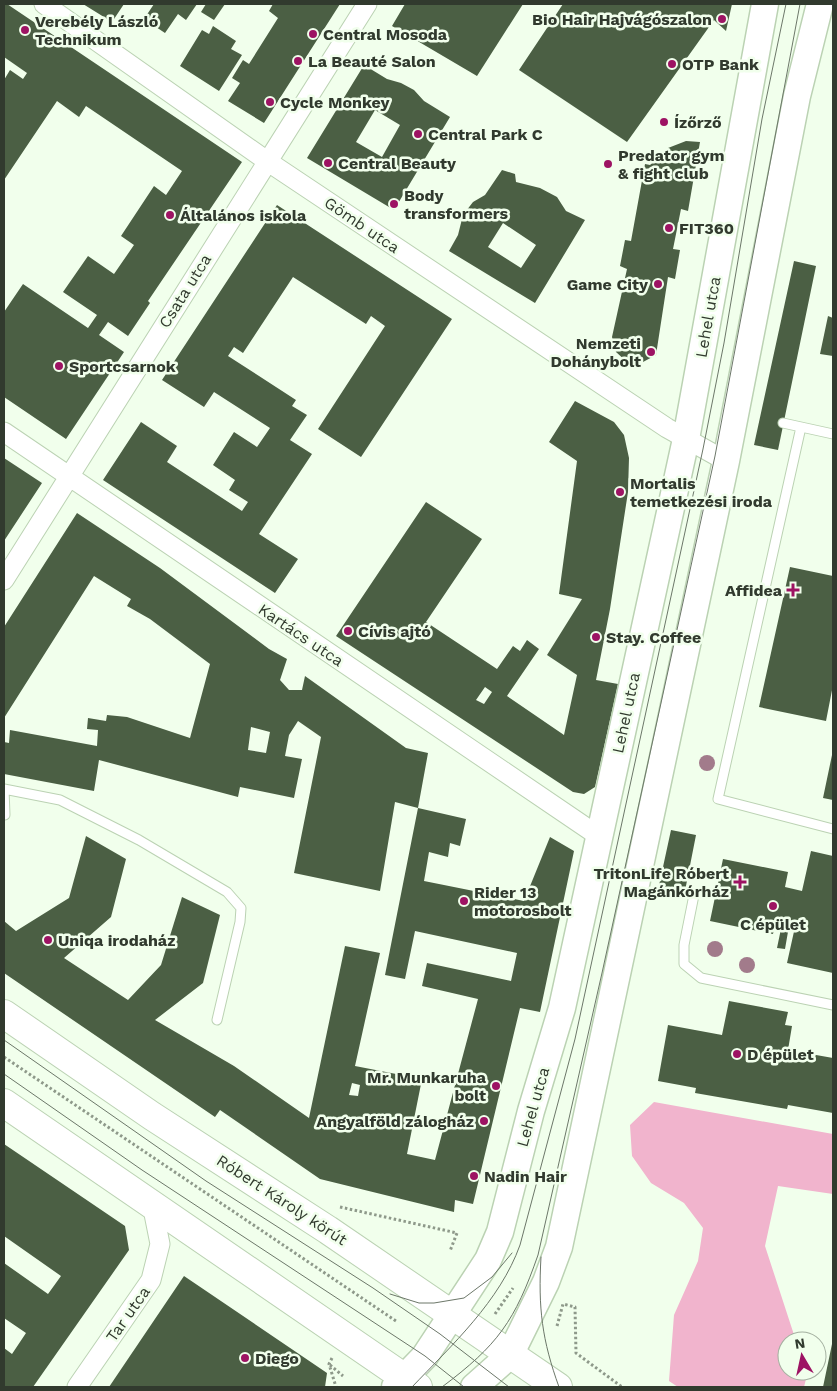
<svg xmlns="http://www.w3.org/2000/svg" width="837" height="1391" font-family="'Work Sans',sans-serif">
<rect width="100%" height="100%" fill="#f1ffec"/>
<path fill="#f1b4cd" d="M654,1102L833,1134V1194L778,1186L765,1246L796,1341H787V1371H808L804,1387H678L669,1381L674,1315L698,1261L703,1228L684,1203L651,1183L632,1156L630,1125Z"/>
<path fill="#4b5f44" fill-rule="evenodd" d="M4,4H7L242,162L148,301L150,303L128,336L108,322L99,335L124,352L66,439L4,397V312L23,284L88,328L97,315L63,292L88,256L114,274L134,245L121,236L154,186L166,195L182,171L86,106L79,117L57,101L4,180V80L10,70L23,79L27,73L4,57Z
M83,4H124L112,22Z
M154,4H197L186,20L178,14L165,33L144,19Z
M206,4H225L214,20L201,12Z
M273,4H340L264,123L228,101L240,83L232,78L243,60L249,64L278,18L269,11Z
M405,4H523L477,76L392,26Z
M563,4H732L726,31L714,20L627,142L519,70Z
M213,26L236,41L231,49L242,55L219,91L180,66L202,30L209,34Z
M364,65L387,79L401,83L414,90L424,101L450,117L394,210L307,158ZM375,110L400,125L382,157L356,142Z
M686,141L700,142L688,211L681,209L673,249L680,250L675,279L668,277L656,355L643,362H627L616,352L612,337L627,269L620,266L625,240L631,241L645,164L650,165L668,148Z
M502,170L515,174L516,182L540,188L557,197L566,211L585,220L535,303L449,251L458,235L463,215L473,202L485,195ZM503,223L536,245L521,268L488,247Z
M277,205L452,319L361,457L318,429L385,326L371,316L366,324L293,277L243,353L234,347L228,356L296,400L292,406L307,415L290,440L312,454L259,534L298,559L275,593L103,480L141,422L177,446L167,462L242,511L248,502L229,490L235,480L213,465L234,432L257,447L270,428L214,392L204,407L162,380Z
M794,261L816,266L778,450L754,445Z
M828,316L833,318V356L820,354Z
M575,401L614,422L624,435L629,458L628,492L610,609L596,680L618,684L595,787L584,794L573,792L336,636L426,502L482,539L426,622L497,669L513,646L520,651L527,640L539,649L507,696L564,735L577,675L547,655L582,599L559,594L577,461L549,442ZM485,687L492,692L484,704L476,700Z
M4,458L42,483L4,541Z
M77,513L160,568L269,649L287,659L280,680L289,690H302L305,676L406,748L428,753L418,808L395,802L380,891L294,873L321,737L298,721L289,735L285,756L302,759L294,798L240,787L238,797L99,760L94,791L4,774V742L9,743L10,730L97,746L98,730L87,729L88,718L106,721L107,715L127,717L190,738L210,664L150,619L127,606L131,599L94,576L4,718V627ZM251,727L270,732L266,753L248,750Z
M790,567L833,576V685L826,721L759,707Z
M832,755H833V800L823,798Z
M418,808L466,819L460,846L450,843L448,857L429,852L424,881L524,901L550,837L574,851L540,1012L520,1008L473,1204L455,1200L454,1212L320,1179L220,1110L215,1117L4,973V921L16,931L69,898L86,836L126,859L111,917L64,958L128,1000L161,965L182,897L220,915L203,983L155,1020L234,1066L309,1118L345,946L380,953L355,1066L422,1079L407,1154L435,1160L478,999L422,986L427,963L511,981L517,953L415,931L405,979L385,975ZM352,1083L360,1085L358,1096L349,1095Z
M671,830L696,835L684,896L658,890Z
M811,851L833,856V973L787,963L795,927L789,926L785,949L777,948L782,924L775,923L773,934L710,921L723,859L788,872L785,887L802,891Z
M729,1001L788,1012L785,1025L792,1026L788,1050L833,1058V1113L788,1105L787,1109L695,1093L696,1088L658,1081L668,1025L722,1035Z
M4,1144L125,1226L129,1250L33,1387H4V1348L12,1354L26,1333L4,1318V1263L48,1294L61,1276L4,1236Z
M184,1276L327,1373L325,1387H109Z
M832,1344L833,1387H823Z"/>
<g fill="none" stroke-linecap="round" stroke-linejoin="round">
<g stroke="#bbd2b3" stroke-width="11">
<path id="lane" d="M783,423L833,434
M801,427L718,799L833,829
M5,815L4,789L60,800L139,840L227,892L241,908L240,922L217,1020
M694,895L684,945V964L701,978L833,1005"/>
</g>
<g stroke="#bbd2b3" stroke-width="21">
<path id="street" d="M44,4L267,161L667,428L726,461
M4,432L600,837
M4,580L367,4
M77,1387L151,1280L160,1244L152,1204"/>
</g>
<g stroke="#bbd2b3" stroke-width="29">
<path id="secondary" d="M395,1387L425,1356L488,1260L500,1232L531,1111L562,1008L686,439L765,4
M474,1387L510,1355L546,1282L559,1247L726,461L797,96L820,4"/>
</g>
<g stroke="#bbd2b3" stroke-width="30">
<path id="primary" d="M4,1014L152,1116L328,1230L558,1387
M4,1103L418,1387"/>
</g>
<path stroke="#8e998a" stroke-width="3" stroke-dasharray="2.5 2.5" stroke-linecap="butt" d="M4,1057L396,1321
M340,1207L457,1233L450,1251
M495,1314L513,1288
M557,1326L563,1304L575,1307L576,1353L622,1387
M332,1358L329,1364L336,1387
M330,1365L343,1376"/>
<use href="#lane" stroke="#fff" stroke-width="9"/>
<use href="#street" stroke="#fff" stroke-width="19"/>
<use href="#secondary" stroke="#fff" stroke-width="26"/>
<use href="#primary" stroke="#fff" stroke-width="28"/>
<path stroke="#6c7769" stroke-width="1" d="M4,1040L206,1181L373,1288L440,1334L509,1387
M4,1074L142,1170L425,1356L464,1387
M541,1257C538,1308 542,1340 559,1387
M390,1294L419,1303H434L464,1298L492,1277L512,1253
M412,1387C452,1345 500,1301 520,1245L575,1039L703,449L724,343L762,119L786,4
M442,1387C498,1345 515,1321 538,1255L602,973L715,456L800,4"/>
</g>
<g fill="#a27b8b">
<circle cx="707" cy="763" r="8"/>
<circle cx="715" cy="949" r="8"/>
<circle cx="747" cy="965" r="8"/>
</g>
<g fill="#9d1363" stroke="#f1ffec" stroke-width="2">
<circle cx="722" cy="19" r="5"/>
<circle cx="25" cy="30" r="5"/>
<circle cx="313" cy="34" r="5"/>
<circle cx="298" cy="61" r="5"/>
<circle cx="672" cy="64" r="5"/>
<circle cx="270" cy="102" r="5"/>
<circle cx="664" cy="122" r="5"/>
<circle cx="418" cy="134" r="5"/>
<circle cx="328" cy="163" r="5"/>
<circle cx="608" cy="164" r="5"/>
<circle cx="394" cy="204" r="5"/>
<circle cx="170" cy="215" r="5"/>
<circle cx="669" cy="228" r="5"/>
<circle cx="658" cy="284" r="5"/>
<circle cx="651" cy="352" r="5"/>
<circle cx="59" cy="366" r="5"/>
<circle cx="620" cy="492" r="5"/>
<path d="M790.5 582.5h5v5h5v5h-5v5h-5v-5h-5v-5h5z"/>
<circle cx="348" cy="631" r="5"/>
<circle cx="596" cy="637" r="5"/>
<path d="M737.5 874.5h5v5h5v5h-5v5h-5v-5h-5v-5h5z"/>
<circle cx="464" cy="901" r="5"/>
<circle cx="773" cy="906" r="5"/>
<circle cx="48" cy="940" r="5"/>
<circle cx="737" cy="1054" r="5"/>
<circle cx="496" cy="1086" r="5"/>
<circle cx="484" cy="1121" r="5"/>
<circle cx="474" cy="1176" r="5"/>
<circle cx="245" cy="1358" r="5"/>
</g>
<g text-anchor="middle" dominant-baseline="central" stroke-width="5" stroke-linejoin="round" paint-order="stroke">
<g font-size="16" font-weight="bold" fill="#313a2e" stroke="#f1ffec" text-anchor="start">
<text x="712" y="19" text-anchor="end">Bio Hair Hajvágószalon</text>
<text x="35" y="21">Verebély László<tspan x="35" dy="18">Technikum</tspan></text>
<text x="323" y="34">Central Mosoda</text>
<text x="308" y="61">La Beauté Salon</text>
<text x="682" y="64">OTP Bank</text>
<text x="280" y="102">Cycle Monkey</text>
<text x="674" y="122">Ízőrző</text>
<text x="428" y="134">Central Park C</text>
<text x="618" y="155">Predator gym<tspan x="618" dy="18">&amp; fight club</tspan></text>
<text x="338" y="163">Central Beauty</text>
<text x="404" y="195">Body<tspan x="404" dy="18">transformers</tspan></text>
<text x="180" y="215">Általános iskola</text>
<text x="679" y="228">FIT360</text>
<text x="648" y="284" text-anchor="end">Game City</text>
<text x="641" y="343" text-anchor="end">Nemzeti<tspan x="641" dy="18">Dohánybolt</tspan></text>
<text x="69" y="366">Sportcsarnok</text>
<text x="630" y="483">Mortalis<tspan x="630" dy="18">temetkezési iroda</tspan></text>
<text x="782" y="590" text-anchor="end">Affidea</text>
<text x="358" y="631">Cívis ajtó</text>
<text x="606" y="637">Stay. Coffee</text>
<text x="729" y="873" text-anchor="end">TritonLife Róbert<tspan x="729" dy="18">Magánkórház</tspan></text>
<text x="474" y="892">Rider 13<tspan x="474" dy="18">motorosbolt</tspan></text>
<text x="773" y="924" text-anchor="middle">C épület</text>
<text x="58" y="940">Uniqa irodaház</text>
<text x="747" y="1054">D épület</text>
<text x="486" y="1077" text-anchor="end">Mr. Munkaruha<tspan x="486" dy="18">bolt</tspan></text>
<text x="474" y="1121" text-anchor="end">Angyalföld zálogház</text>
<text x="484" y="1176">Nadin Hair</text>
<text x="255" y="1358">Diego</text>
</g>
<g font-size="16" fill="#313a2e" stroke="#f1ffec">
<text transform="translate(362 225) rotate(34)">Gömb utca</text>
<text transform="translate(185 291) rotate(-58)">Csata utca</text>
<text transform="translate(708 317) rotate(-80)">Lehel utca</text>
<text transform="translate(301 635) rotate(34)">Kartács utca</text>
<text transform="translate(626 713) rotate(-78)">Lehel utca</text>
<text transform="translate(533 1107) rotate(-74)">Lehel utca</text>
<text transform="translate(282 1200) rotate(33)">Róbert Károly körút</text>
<text transform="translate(128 1314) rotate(-55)">Tar utca</text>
</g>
</g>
<rect width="837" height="1391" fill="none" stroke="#313a2e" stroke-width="10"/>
<g transform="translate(802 1356) rotate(351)"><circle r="24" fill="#f1ffec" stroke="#a4b0a0"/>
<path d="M0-4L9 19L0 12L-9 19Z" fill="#9d1363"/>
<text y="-8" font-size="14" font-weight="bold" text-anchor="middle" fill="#313a2e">N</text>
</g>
</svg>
